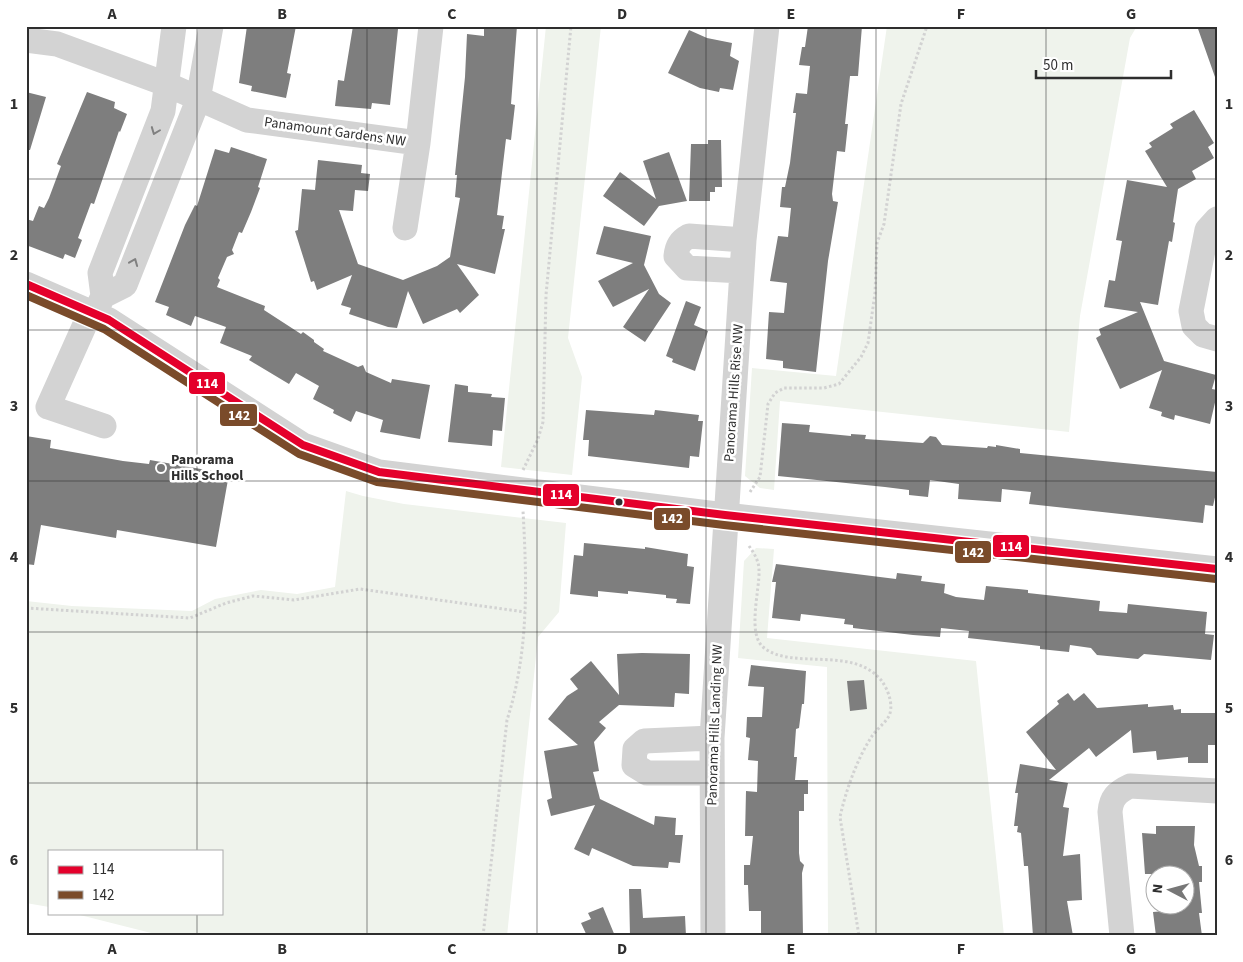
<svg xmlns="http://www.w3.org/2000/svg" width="1243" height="962" font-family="'Source Sans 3',sans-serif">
<rect width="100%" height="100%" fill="#fff"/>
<path fill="#eff3ec" d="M546,26H601L568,338L582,377L572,475L501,467Z
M887,26H1137L1130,38L1080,316L1069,432L780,401L774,490L760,488L745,476L752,368L836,376Z
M346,491L363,496L404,504L566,523L559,612L538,637L507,936H163L72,913H221V851H49V907L26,903V601L72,606L192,611L215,599L261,590L297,594L335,587Z
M756,548L774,549L767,638L976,661L1004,936H828L827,667L738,658L744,561Z"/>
<path fill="#7e7e7e" d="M247,26H296L287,73L291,74L286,98L251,91L252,86L239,83Z
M353,26L398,29L390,105L372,103L371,109L335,106L338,80L344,81Z
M484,26H517L511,104L515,105L511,140L506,139L497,215L504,216L502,229H505L495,274L457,264L479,295L460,313L457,309L423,324L408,291L397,328L388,327L349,314L351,308L341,305L352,275L317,290L314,281L311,282L295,231L298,230L302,189L315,190L318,160L362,165L361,173L370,174L368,191L355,190L353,211L339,210L358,264L403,280L437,266L450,257L460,198L455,197L457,175H455L465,77L467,34L484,36Z
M808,26H862L858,76H850L845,124H848L845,152L837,151L832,194L833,201L838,202L828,261L816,372L783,368V361L766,359L769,312L784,313L787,283L770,281L778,236L788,237L791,208L780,207L782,187H785L790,163L796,113H793L796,93L807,94L810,66L799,65L802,47H805Z
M1197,26H1217V77H1215Z
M689,30L707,38L732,43L730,56L739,61L733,90L720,88L719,92L700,88L668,73Z
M26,92L46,97L30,150H26Z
M87,92L115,102L114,108L127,114L120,132L119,131L94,204L91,203L78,238L82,240L75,258L65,254L63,259L26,245V219L33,221L39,206L44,208L49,198L61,166L57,164Z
M1194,110L1214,143L1208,147L1214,158L1192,171L1196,179L1178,189L1173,222L1175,223L1172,242L1169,241L1158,305L1140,302L1164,361L1216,375L1212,389L1217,390V394L1210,424L1175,415L1174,420L1161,416L1162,412L1149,408L1162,370L1120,389L1096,338L1101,335L1099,329L1138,312L1104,307L1109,280L1115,281L1122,241L1116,240L1127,180L1167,187L1145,151L1152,147L1149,143L1173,128L1170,124Z
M708,140H721L722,187H715V192H710V201H689L691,144H708Z
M231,147L267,159L258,187L260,188L251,212L242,233L239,232L232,250L234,254L227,257L218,278L220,280L217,287L265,306L264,310L301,334L303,332L314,340V342L324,349L323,351L358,367L363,365L366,372L391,383L392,379L430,385L420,439L380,432L383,420L356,411L351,422L333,413L334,410L313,399L319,386L296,373L289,384L249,360L252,356L220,343L226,327L195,316L191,326L166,315L169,307L155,302L185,225L195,205L197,206L215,149L229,153Z
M669,152L687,201L659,206L644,226L603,196L620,172L656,199L643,161Z
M604,226L651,236L644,265L659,294L671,303L645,342L623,327L649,289L613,307L598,281L633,263L596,254Z
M686,301L701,307L694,325L708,331L695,371L672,362L673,359L666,356Z
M455,384L468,386V392L492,394L491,397L505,398L502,431L493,430L492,446L448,442Z
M586,410L654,415L655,410L699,415L698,421H703L699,457L690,456L689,468L588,456L589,440H583Z
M782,423L810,425L809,432L851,436V434L866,435L865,439L923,443L930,436L936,437L942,445L987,448L988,446L996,447V445L1020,449V453L1217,472L1216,493L1213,506L1205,505L1203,523L1029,504L1031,492L1002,489L1001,502L958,499L959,484L930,480L928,497L909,495V490L885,487L778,476Z
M26,436L51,440L50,448L123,461L149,464L150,460L229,474L216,547L117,530L116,538L41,525L34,565L26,564Z
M584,543L645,549V547L688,554L687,566L694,567L690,604L676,603L677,599L666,598V595L628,591V594L598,591V597L570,594L574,555L583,556Z
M776,564L896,579L897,573L922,576L921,581L945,584L944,593L956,597L984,600L986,586L1028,590V593L1100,601L1099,611L1127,613L1128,604L1207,612L1205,634L1214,635L1211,660L1144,654L1138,659L1097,655L1091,648L1070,645L1069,652L1040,649V646L968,638L969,631L941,628L940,637L913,635L853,628V625L844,624L845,619L801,614L800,621L772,618L776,582H772Z
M642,653L690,654L689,694L675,693L674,707L619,705L599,722L606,728L594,742L599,771L593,772L600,799L654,825L655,816L676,818L675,835H683L680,863L669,862L668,868L633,866L592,848L589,856L574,849L595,805L551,816L547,800L552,798L544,751L578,745L548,719L567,696L578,689L570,679L591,661L619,695L617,654Z
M751,665L806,671L804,704H802L799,728L796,729L794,757H797L795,780H808V794H804V811H799V853L800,861L804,865L802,873L803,936H761V911H749L748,885H744V865H750L753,836H745L746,791L757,792L758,761L748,760L750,738L746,737L747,717H762L764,687L748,686Z
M864,680L867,709L850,711L847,681Z
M1068,693L1074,701L1084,693L1097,708L1148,704V707L1173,705L1174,710L1181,709V713H1217V745H1208V763H1188V757L1157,760L1156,751L1133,753L1131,730L1096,757L1089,748L1049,780L1068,783L1063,807L1069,808L1063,856L1080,854L1082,900L1067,901L1073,936H1033L1028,866H1024L1021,833L1017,832L1018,826H1014L1018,793H1015L1020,764L1056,770L1026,732L1059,704L1057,701Z
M1156,826H1195L1194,845L1199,866H1202V882H1199L1202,913H1199L1202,936H1156L1153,912L1165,911V906L1169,904H1186V874H1145L1142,833L1156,834Z
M629,889H641L643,918L685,916L686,936H630Z
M603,907L615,936H587L581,923L591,919L588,913Z"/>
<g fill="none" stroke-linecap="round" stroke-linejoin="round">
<path stroke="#d2d2d2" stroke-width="3" stroke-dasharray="2.5 2.5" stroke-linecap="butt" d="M523,470L538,439L543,422L546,295L571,26
M750,492L760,477L768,404L775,393L784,388H824L839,384L861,357L868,343L875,293L877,243L884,224L901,104L927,26
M749,546C754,553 759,561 759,570C760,589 747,633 763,647C791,671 852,645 881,680C888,689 894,705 889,716C885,723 877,729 872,736C857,759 846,790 840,817L859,936
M26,608L190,618L226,603L253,596L294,600L360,589L525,612
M483,936L507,720C529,652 527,582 523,511"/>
<path stroke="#d3d3d3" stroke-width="25" d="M26,40L57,44L166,84L247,120L418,143L431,26
M1217,219L1207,230L1191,311L1194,326L1203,335L1217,339
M405,228L418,143
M742,271L687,268L676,256C677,246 680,241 689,236L744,240
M26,284L109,320L303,445L379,472L725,515L1217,569
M103,296L125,285L198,100L211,26
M91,311L48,407L104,426
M95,313L103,296L100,273L163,111L174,26
M712,738L644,741L635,749L634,765L647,773H712
M713,936L712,738L744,240L767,26
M1122,936L1110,812C1111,798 1117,792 1130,786L1217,791"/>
<g stroke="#fff" stroke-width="11">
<path id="bus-1" d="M26,284L109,320L303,445L379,472L725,515L1217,569"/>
</g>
<g stroke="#fff" stroke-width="11">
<path id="bus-2" d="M26,295L104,329L299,454L377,482L724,525L1216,579"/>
</g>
<use href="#bus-1" stroke="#e4002b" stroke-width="8"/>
<use href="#bus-2" stroke="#7a4b2a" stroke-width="8"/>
</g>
<defs><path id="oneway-chevron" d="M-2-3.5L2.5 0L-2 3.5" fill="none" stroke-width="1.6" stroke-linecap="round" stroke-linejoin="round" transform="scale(1.25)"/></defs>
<g stroke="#808080">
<use href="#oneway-chevron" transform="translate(155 131) rotate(111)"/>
<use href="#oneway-chevron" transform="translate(134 262) rotate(-68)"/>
</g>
<path fill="none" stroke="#2e2e2e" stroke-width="1" stroke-opacity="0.55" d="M197,26V851M367,26V936M537,26V936M706,26V936M876,26V936M1046,26V936M26,179H1217M26,330H1217M26,481H1217M26,632H1217M26,783H1217M197,913V936"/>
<circle fill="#777" stroke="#fff" stroke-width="2" cx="161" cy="468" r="5"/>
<circle fill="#2e2e2e" stroke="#fff" stroke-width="2" cx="619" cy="502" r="4.5"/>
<g text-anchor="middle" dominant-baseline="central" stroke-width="5" stroke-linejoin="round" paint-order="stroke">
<g font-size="14" fill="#2e2e2e" stroke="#fff">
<text transform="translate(335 132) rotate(8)">Panamount Gardens NW</text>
<text transform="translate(734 393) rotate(-86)">Panorama Hills Rise NW</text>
<text transform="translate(715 725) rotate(-88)">Panorama Hills Landing NW</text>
</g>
<g font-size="14" font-weight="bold" fill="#2e2e2e" stroke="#fff" text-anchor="start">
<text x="171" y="460">Panorama<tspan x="171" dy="16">Hills School</tspan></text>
</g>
</g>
<g stroke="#fff" stroke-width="2">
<rect x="188" y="371" width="38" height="24" rx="5" fill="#e4002b"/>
<rect x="219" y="403" width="39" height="24" rx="5" fill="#7a4b2a"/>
<rect x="542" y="483" width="38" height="24" rx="5" fill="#e4002b"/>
<rect x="653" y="507" width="38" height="24" rx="5" fill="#7a4b2a"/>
<rect x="992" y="534" width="38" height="24" rx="5" fill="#e4002b"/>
<rect x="954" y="540" width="38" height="24" rx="5" fill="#7a4b2a"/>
</g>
<g font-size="14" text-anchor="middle" font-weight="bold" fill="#fff">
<text x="207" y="388">114</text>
<text x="239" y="420">142</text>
<text x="561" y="499">114</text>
<text x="672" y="523">142</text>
<text x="1011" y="551">114</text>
<text x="973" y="557">142</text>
</g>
<rect width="1243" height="962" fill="none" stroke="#ffffff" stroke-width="55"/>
<rect x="48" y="850" width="175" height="65" fill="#ffffff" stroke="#ababab"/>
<rect x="58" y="866" width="25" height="8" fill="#e4002b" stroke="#ababab"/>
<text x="92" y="874" font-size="15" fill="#2e2e2e">114</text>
<rect x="58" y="891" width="25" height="8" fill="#7a4b2a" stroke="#ababab"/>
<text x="92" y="900" font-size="15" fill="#2e2e2e">142</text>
<g transform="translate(1170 890) rotate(276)"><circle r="24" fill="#ffffff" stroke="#ababab"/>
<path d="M0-4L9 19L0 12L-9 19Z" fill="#777777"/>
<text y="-8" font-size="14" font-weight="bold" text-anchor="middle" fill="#2e2e2e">N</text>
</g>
<path d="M1036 70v8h135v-8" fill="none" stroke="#2e2e2e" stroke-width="2.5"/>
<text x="1043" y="70" font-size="15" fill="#2e2e2e" stroke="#ffffff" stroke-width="4" paint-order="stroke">50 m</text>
<rect x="28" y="28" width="1188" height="906" fill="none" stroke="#2e2e2e" stroke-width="2"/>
<g font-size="16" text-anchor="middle" font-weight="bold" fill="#2e2e2e">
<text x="112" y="19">A</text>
<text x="282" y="19">B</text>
<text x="452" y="19">C</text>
<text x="622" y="19">D</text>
<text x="791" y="19">E</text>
<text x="961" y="19">F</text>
<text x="1131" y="19">G</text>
<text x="14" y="109">1</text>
<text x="1229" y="109">1</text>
<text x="14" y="260">2</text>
<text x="1229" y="260">2</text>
<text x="14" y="411">3</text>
<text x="1229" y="411">3</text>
<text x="14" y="562">4</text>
<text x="1229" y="562">4</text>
<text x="14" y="713">5</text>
<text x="1229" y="713">5</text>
<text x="14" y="865">6</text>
<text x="1229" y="865">6</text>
<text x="112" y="954">A</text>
<text x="282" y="954">B</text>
<text x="452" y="954">C</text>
<text x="622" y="954">D</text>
<text x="791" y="954">E</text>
<text x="961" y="954">F</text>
<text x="1131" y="954">G</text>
</g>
</svg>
